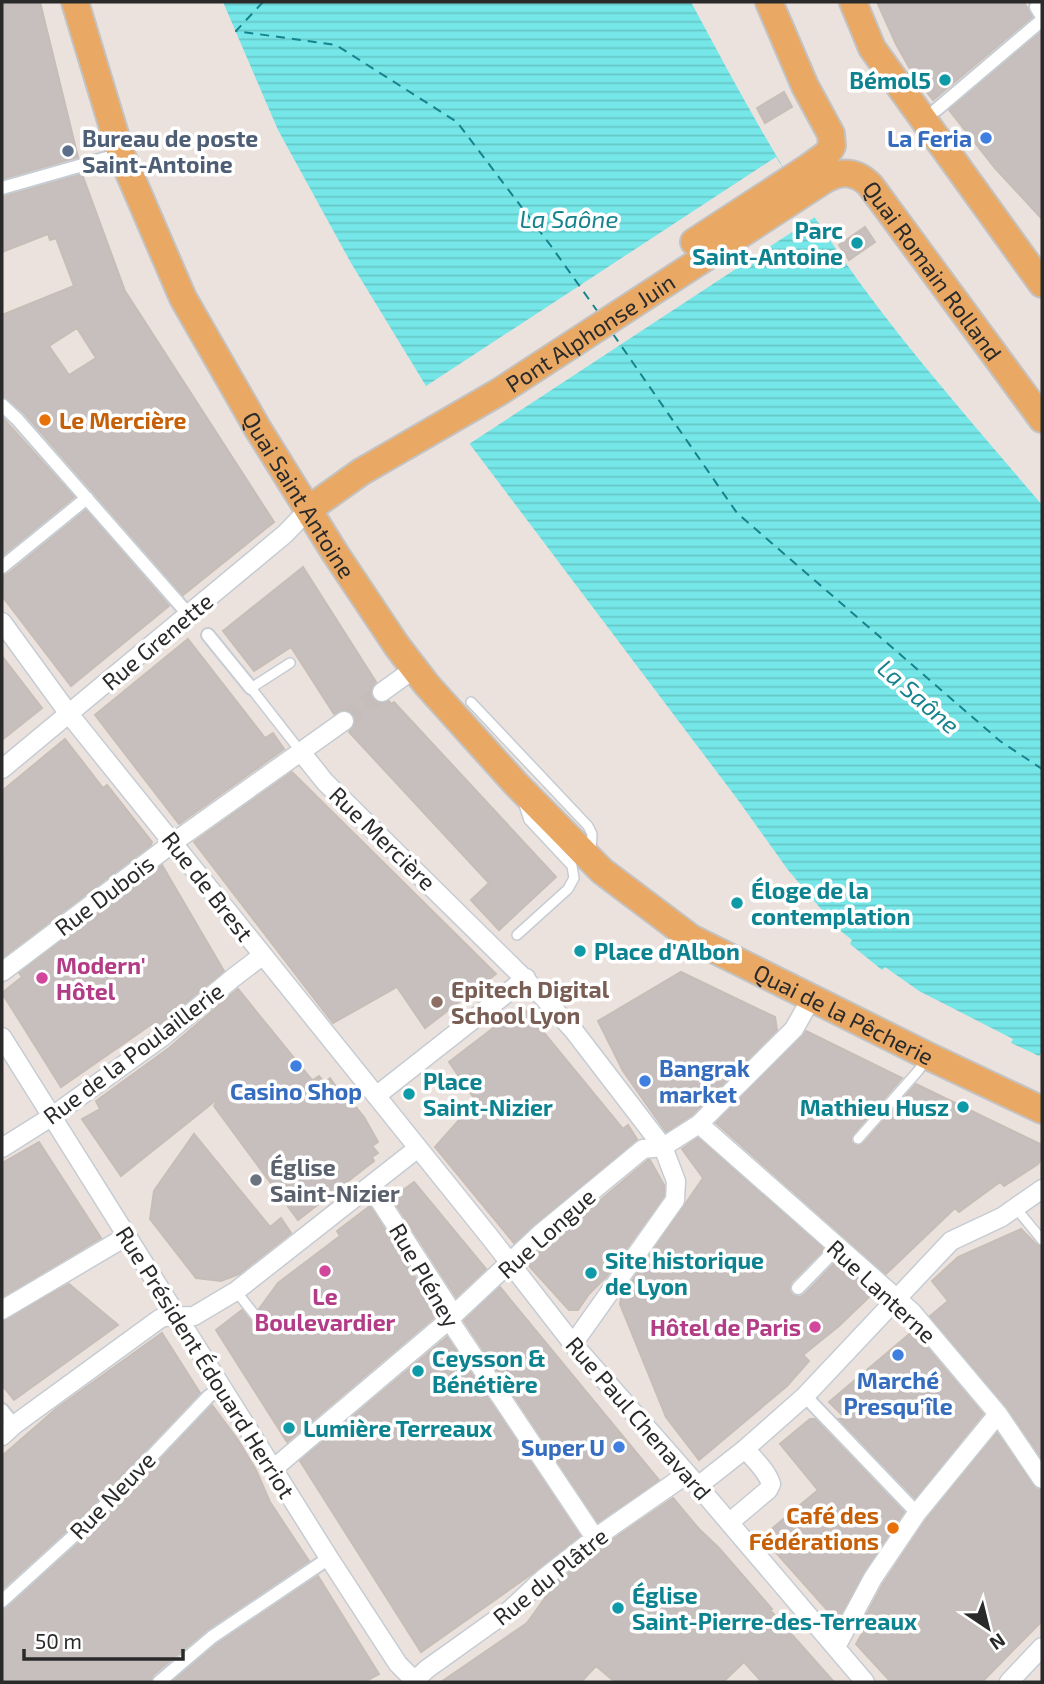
<svg xmlns="http://www.w3.org/2000/svg" width="1044" height="1684" font-family="'Exo 2',sans-serif">
<defs>
<pattern id="water-rules" width="6" height="5" patternUnits="userSpaceOnUse" patternTransform="scale(1.75)"><rect width="6" height="5" fill="#76e7e8"/><path d="M0 2.5h6" fill="none" stroke="#66c6c7"/></pattern>
</defs>
<rect width="100%" height="100%" fill="#ece2dd"/>
<path fill="url(#water-rules)" d="M223,2H691C736,86 781,170 836,249C897,339 972,422 1042,505V1052L1039,1056L1011,1043L1013,1039L919,991L885,967L882,970L850,944L852,940L837,928L788,870L738,800L426,386L351,263L278,130Z"/>
<path fill="#ece2dd" d="M776,157L815,217L466,446L423,388Z"/>
<g fill="none" stroke-linecap="round" stroke-linejoin="round">
<path stroke="#15838d" stroke-width="2" stroke-dasharray="9 7" stroke-linecap="butt" d="M263,2L236,31L336,45L457,122L551,246L598,312
M613,334L737,513L1000,741L1042,769"/>
</g>
<path fill="#c7bfbd" stroke="#c7bdb7" stroke-width="2" fill-rule="evenodd" d="M2,2H40L78,157L2,179Z
M877,2H1024L1032,17L933,100L914,76L896,44Z
M1042,31V219L995,168L949,110Z
M784,92L792,107L765,123L757,108Z
M82,174L125,291L274,522L183,595L24,413L8,399L2,396V315L74,286L56,238L50,240L48,234L2,252V197ZM77,328L96,358L69,375L49,346Z
M865,227L875,242L849,260L839,245Z
M2,417L74,497L2,556Z
M86,510L169,606L71,686L2,596V576L8,574Z
M303,567L376,682L371,688L373,699L382,703L389,701L391,704L394,702L556,877L499,930L471,900L489,883L349,732L355,725L353,714L344,710L334,714L291,647L254,671L223,631Z
M188,639L265,738L273,733L284,749L179,824L95,715Z
M2,656L42,708L2,740Z
M65,739L103,788L107,785L152,842L151,845L3,957L2,791Z
M292,772L496,974L425,1028L397,987L333,1023L194,842Z
M162,865L224,971L155,1028L152,1024L61,1087L2,993L22,977L19,973Z
M681,972L775,1017L777,1030L692,1115L666,1132L623,1071L598,1021Z
M238,989L311,1079L313,1080L319,1076L325,1083L330,1078L343,1097L346,1095L364,1117L378,1142L372,1146L378,1153L372,1157L374,1161L298,1220L214,1106L220,1097L121,1176L82,1119L100,1109L96,1101L169,1048Z
M522,1006L623,1129L628,1125L637,1139L514,1243L435,1147L476,1101L449,1062Z
M806,1031L902,1078L853,1134L851,1141L854,1145L863,1144L916,1084L1042,1145V1157L1038,1164L1004,1186L1000,1182L959,1212L955,1208L886,1274L716,1123Z
M194,1134L270,1227L281,1218L291,1233L239,1274L221,1281L196,1278L150,1219L154,1191Z
M698,1138L824,1249L791,1282L789,1290L792,1295L800,1297L804,1295L837,1261L870,1290V1296L839,1326L803,1355L809,1361L787,1386L699,1460L666,1417L620,1304L621,1297L703,1178L682,1149Z
M39,1142L101,1238L2,1297V1163Z
M648,1160H650L664,1185V1196L606,1277L589,1294L578,1310H569L530,1267L528,1261Z
M414,1182L486,1269L456,1297L392,1198Z
M370,1206L438,1314L287,1442L216,1330L242,1310L260,1333L265,1335L270,1333L271,1324L259,1309L278,1283L340,1236L337,1231Z
M1021,1229L1037,1245L1042,1247V1459L1007,1407L930,1316L948,1301L932,1281L958,1257Z
M69,1284L118,1325L14,1400L2,1385V1321Z
M500,1287L659,1480L598,1522L464,1321Z
M913,1331L983,1414L915,1498L839,1419H846L829,1402Z
M162,1333L200,1393L84,1515L2,1589V1456L57,1408Z
M447,1337L580,1536L533,1573L421,1652L300,1461Z
M212,1405L238,1440L256,1470L270,1502L309,1561L207,1630L153,1675L150,1682H2V1610L8,1607L96,1527Z
M810,1419H815L904,1512L864,1572L837,1621L762,1537L818,1490L780,1444Z
M997,1433L1033,1485L1042,1490V1621L982,1682H891L856,1644L868,1623H862L883,1584L926,1520Z
M673,1498L699,1529L719,1548L772,1609L770,1610L834,1682H762L744,1662L723,1682H620L618,1680L615,1682L596,1666L581,1682H441L527,1623L555,1584L602,1547Z
M318,1576L379,1674L364,1682H172L217,1644Z"/>
<g fill="none" stroke-linecap="round" stroke-linejoin="round">
<path stroke="#c5bdb9" stroke-width="18" stroke-dasharray="18 9" stroke-linecap="butt" d="M344,721L382,692"/>
<g stroke="#c5ccd3" stroke-width="12">
<path id="service" d="M290,663L251,688L301,752
M471,702L588,826L592,834L591,853
M517,935L568,889L574,878L572,866L529,820L523,802
M858,1139L918,1071L927,1058
M1015,1207L1042,1240
M236,1291L265,1328"/>
</g>
<g stroke="#c5ccd3" stroke-width="16">
<path id="pedestrian" d="M1042,4L1036,7L1042,17
M936,110L1042,20
M2,188L121,154
M2,405L17,419L189,615
M2,567L87,498
M208,635L251,688
M798,1288L837,1248
M805,1396L917,1513
M2,1410L14,1425
M2,1601L90,1521L208,1397L221,1387
M159,1682L212,1637L329,1558"/>
</g>
<g stroke="#c5ccd3" stroke-width="21">
<path id="minor" d="M2,622L69,714L489,1236L573,1344L698,1486L865,1682
M382,692L414,669
M301,752L325,782L542,996L574,1031L663,1147L676,1181L675,1200L573,1344
M2,769L285,534L309,509
M2,972L174,842L344,721
M2,1037L329,1558L398,1664L416,1682
M376,1096L526,978
M699,1124L912,1312L998,1414L1042,1479
M2,1148L51,1117L161,1038L233,978L263,955
M371,1187L448,1306L450,1318L454,1327L595,1538
M2,1310L127,1236
M2,1436L14,1425L158,1320L163,1317L194,1316L236,1291L418,1148
M745,1449L805,1396L951,1241L1002,1217L1042,1189
M273,1469L443,1325L540,1234L643,1149L663,1147L699,1124L794,1029L811,999
M698,1486L745,1449C754,1459 767,1471 771,1484L768,1490L730,1522
M836,1647L873,1578L917,1513L998,1414
M413,1682L427,1669L511,1609L544,1578L595,1538L687,1474
M1009,1682L1042,1647"/>
</g>
<g stroke="#c3c3c3" stroke-width="30">
<g id="primary">
<path id="s1" d="M75,2L121,154L183,298L258,429L335,553L397,646L427,685L516,784L602,871L691,938L928,1056L1042,1110"/>
<path d="M853,2L872,48L1042,284"/>
<path d="M694,242L809,167L827,154L832,146L831,134L805,86L769,2"/>
<path id="s2" d="M309,509L361,472L499,392L824,180C842,170 856,171 870,185L1042,419"/>
</g>
</g>
<use href="#service" stroke="#fff" stroke-width="9"/>
<use href="#pedestrian" stroke="#fff" stroke-width="12"/>
<use href="#minor" stroke="#fff" stroke-width="18"/>
<use href="#primary" stroke="#e9a965" stroke-width="26"/>
</g>
<g fill="#0f9aa8" stroke="#fff" stroke-width="2.5">
<circle cx="945" cy="80" r="7"/>
<circle cx="857" cy="243" r="7"/>
<circle cx="737" cy="903" r="7"/>
<circle cx="580" cy="951" r="7"/>
<circle cx="409" cy="1094" r="7"/>
<circle cx="963" cy="1107" r="7"/>
<circle cx="591" cy="1273" r="7"/>
<circle cx="418" cy="1371" r="7"/>
<circle cx="289" cy="1428" r="7"/>
<circle cx="618" cy="1608" r="7"/>
</g>
<g fill="#3f7fe0" stroke="#fff" stroke-width="2.5">
<circle cx="986" cy="138" r="7"/>
<circle cx="296" cy="1066" r="7"/>
<circle cx="645" cy="1081" r="7"/>
<circle cx="898" cy="1355" r="7"/>
<circle cx="619" cy="1447" r="7"/>
</g>
<circle fill="#5c6f8a" stroke="#fff" stroke-width="2.5" cx="68" cy="151" r="7"/>
<g fill="#e8710a" stroke="#fff" stroke-width="2.5">
<circle cx="45" cy="420" r="7"/>
<circle cx="893" cy="1528" r="7"/>
</g>
<g fill="#d1479c" stroke="#fff" stroke-width="2.5">
<circle cx="42" cy="978" r="7"/>
<circle cx="325" cy="1271" r="7"/>
<circle cx="815" cy="1327" r="7"/>
</g>
<circle fill="#8d6e63" stroke="#fff" stroke-width="2.5" cx="437" cy="1002" r="7"/>
<circle fill="#6b7280" stroke="#fff" stroke-width="2.5" cx="256" cy="1180" r="7"/>
<g text-anchor="middle" dominant-baseline="central" stroke-width="7" stroke-linejoin="round" paint-order="stroke">
<g font-size="23" font-weight="bold" fill="#0d838f" stroke="#fff" text-anchor="start">
<text x="931" y="80" text-anchor="end">Bémol5</text>
<text x="843" y="230" text-anchor="end">Parc<tspan x="843" dy="26">Saint-Antoine</tspan></text>
<text x="751" y="890">Éloge de la<tspan x="751" dy="26">contemplation</tspan></text>
<text x="594" y="951">Place d'Albon</text>
<text x="423" y="1081">Place<tspan x="423" dy="26">Saint-Nizier</tspan></text>
<text x="949" y="1107" text-anchor="end">Mathieu Husz</text>
<text x="605" y="1260">Site historique<tspan x="605" dy="26">de Lyon</tspan></text>
<text x="432" y="1358">Ceysson &amp;<tspan x="432" dy="26">Bénétière</tspan></text>
<text x="303" y="1428">Lumière Terreaux</text>
<text x="632" y="1595">Église<tspan x="632" dy="26">Saint-Pierre-des-Terreaux</tspan></text>
</g>
<g font-size="23" font-weight="bold" fill="#4e5e75" stroke="#fff" text-anchor="start">
<text x="82" y="138">Bureau de poste<tspan x="82" dy="26">Saint-Antoine</tspan></text>
</g>
<g font-size="23" font-weight="bold" fill="#366cbe" stroke="#fff" text-anchor="end">
<text x="972" y="138">La Feria</text>
<text x="659" y="1068" text-anchor="start">Bangrak<tspan x="659" dy="26">market</tspan></text>
<text x="296" y="1091" text-anchor="middle">Casino Shop</text>
<text x="898" y="1380" text-anchor="middle">Marché<tspan x="898" dy="26">Presqu'île</tspan></text>
<text x="605" y="1447">Super U</text>
</g>
<g font-size="23" fill="#2a2a2a" stroke="#fff">
<text stroke="none"><textPath href="#s2" startOffset="768">Quai Romain Rolland</textPath></text>
<text stroke="none"><textPath href="#s2" startOffset="332">Pont Alphonse Juin</textPath></text>
<text stroke="none"><textPath href="#s1" startOffset="544">Quai Saint Antoine</textPath></text>
<text transform="translate(157 641) rotate(-40)">Rue Grenette</text>
<text transform="translate(383 838) rotate(44)">Rue Mercière</text>
<text transform="translate(208 886) rotate(52)">Rue de Brest</text>
<text transform="translate(104 895) rotate(-37)">Rue Dubois</text>
<text stroke="none"><textPath href="#s1" startOffset="1311">Quai de la Pêcherie</textPath></text>
<text transform="translate(133 1053) rotate(-37)">Rue de la Poulaillerie</text>
<text transform="translate(546 1233) rotate(-42)">Rue Longue</text>
<text transform="translate(425 1275) rotate(60)">Rue Pléney</text>
<text transform="translate(882 1291) rotate(43)">Rue Lanterne</text>
<text transform="translate(206 1362) rotate(58)">Rue Président Édouard Herriot</text>
<text transform="translate(639 1418) rotate(49)">Rue Paul Chenavard</text>
<text transform="translate(112 1495) rotate(-46)">Rue Neuve</text>
<text transform="translate(550 1576) rotate(-39)">Rue du Plâtre</text>
</g>
<g font-size="23" font-weight="bold" fill="#c56008" stroke="#fff" text-anchor="start">
<text x="59" y="420">Le Mercière</text>
<text x="879" y="1515" text-anchor="end">Café des<tspan x="879" dy="26">Fédérations</tspan></text>
</g>
<g font-size="23" font-weight="bold" fill="#b23c85" stroke="#fff" text-anchor="start">
<text x="56" y="965">Modern'<tspan x="56" dy="26">Hôtel</tspan></text>
<text x="325" y="1296" text-anchor="middle">Le<tspan x="325" dy="26">Boulevardier</tspan></text>
<text x="801" y="1327" text-anchor="end">Hôtel de Paris</text>
</g>
<g font-size="23" font-weight="bold" fill="#785e54" stroke="#fff" text-anchor="start">
<text x="451" y="989">Epitech Digital<tspan x="451" dy="26">School Lyon</tspan></text>
</g>
<g font-size="23" font-weight="bold" fill="#5b616d" stroke="#fff" text-anchor="start">
<text x="270" y="1167">Église<tspan x="270" dy="26">Saint-Nizier</tspan></text>
</g>
<g font-size="24" font-style="italic" fill="#15838d" stroke="#fff">
<text x="569" y="218">La Saône</text>
<text transform="translate(919 696) rotate(41)">La Saône</text>
</g>
</g>
<rect width="1044" height="1684" fill="none" stroke="#2a2a2a" stroke-width="7"/>
<g transform="translate(988 1628) rotate(145)" stroke="#ffffff" stroke-width="5" paint-order="stroke">
<path d="M0-5L12 26L0 18L-12 26Z" fill="#2a2a2a"/>
<text y="-10" font-size="19" font-weight="bold" text-anchor="middle" fill="#2a2a2a">N</text>
</g>
<path d="M24 1649v10h159v-10" fill="none" stroke="#2a2a2a" stroke-width="3.5"/>
<text x="35" y="1649" font-size="21" fill="#2a2a2a" stroke="#ffffff" stroke-width="5" paint-order="stroke">50 m</text>
</svg>
